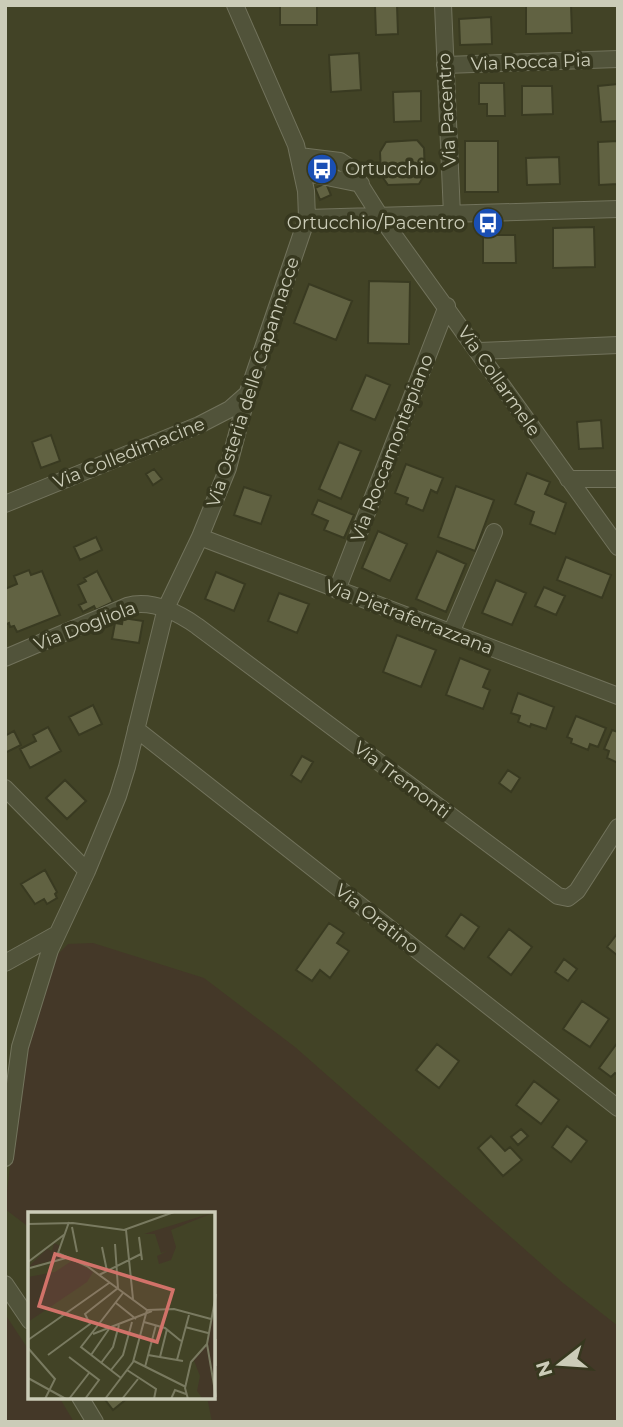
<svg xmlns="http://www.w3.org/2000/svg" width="623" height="1427" font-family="Montserrat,sans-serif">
<rect width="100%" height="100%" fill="#424326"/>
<path fill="#443828" d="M93,943L204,978L295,1047L563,1283L618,1326V1422H212L207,1397H214V1214H30V1228L5,1209L24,1045L52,960L68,944Z
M5,1314L30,1352V1397H59L74,1422H5Z"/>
<path fill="#616242" stroke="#393a21" stroke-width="2" d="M280,5H317V25H280Z
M397,5L398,34L376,35L375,6Z
M526,5H571L572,33L526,34Z
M491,17L492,44L460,45L459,19Z
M359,53L361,90L331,92L329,55Z
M479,83H504L505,116H487V104H479Z
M618,84V121L601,122L598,86Z
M522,86H552L553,114L522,115Z
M421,91V121L394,122L393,92Z
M417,140L424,148L425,174L419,184L388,185L381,175L380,152L386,142Z
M465,141H498V192H465Z
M618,141V184L599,185L598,142Z
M559,157L560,184L527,185L526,158Z
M326,183L331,195L320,200L315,188Z
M594,227L595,267L553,268V228Z
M483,235H515L516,263H483Z
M369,281L410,282L409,344L368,343Z
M309,284L352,301L336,340L294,323Z
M366,375L390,385L375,420L351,410Z
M601,420L603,448L579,449L577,422Z
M51,435L60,461L41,468L32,442Z
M339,442L361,451L341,499L319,489Z
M406,464L443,478L437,493L431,490L423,511L406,504L408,498L395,493Z
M154,469L162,479L153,485L146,474Z
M527,473L550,482L545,494L566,503L555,534L530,524L534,512L515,504Z
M456,486L494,500L475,551L438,537Z
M244,487L271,496L261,524L234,515Z
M318,500L354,515L344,538L324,530L328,521L312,514Z
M378,531L407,544L390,581L362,568Z
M96,537L102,550L80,560L74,547Z
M437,551L466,564L446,612L416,599Z
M566,557L611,575L602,598L557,580Z
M29,570L31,575L42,571L60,615L17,632L14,626L10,627L9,623L5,625V589L17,584L14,576Z
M97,571L113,602L96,610L94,606L83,612L79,605L86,602L78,585L86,581L84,578Z
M216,572L245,584L234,611L205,599Z
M496,580L526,593L512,625L482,613Z
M544,587L565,596L556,615L535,606Z
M279,593L309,604L297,633L268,621Z
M123,618L143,621L139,643L112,639L115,623L122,624Z
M397,635L436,650L421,687L383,672Z
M460,658L490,670L483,687L490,690L483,709L446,695Z
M518,693L554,707L546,729L531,724L530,727L518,722L520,716L511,713Z
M93,705L102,724L79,735L69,717Z
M576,716L606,728L598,747L590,744L588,750L571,743L572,739L567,737Z
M48,727L61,751L30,768L20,749L36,741L33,735Z
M612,730L618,732V763L607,758L609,751L604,749Z
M14,731L21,745L5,753V736Z
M302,756L313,762L301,782L291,775Z
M508,770L520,778L511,792L499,783Z
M65,780L86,801L67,819L46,798Z
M45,870L57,892L55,894L57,898L47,904L44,899L35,904L21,884Z
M461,914L479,927L464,949L446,936Z
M329,923L344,933L337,943L349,951L330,978L320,970L312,981L296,970Z
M509,929L532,947L511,975L488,957Z
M617,934H618V956L607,947Z
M564,959L577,969L568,981L555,972Z
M582,1001L609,1019L590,1047L563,1029Z
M618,1042V1075L615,1073L611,1077L599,1068Z
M437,1044L459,1061L439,1088L416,1070Z
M534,1081L559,1100L541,1124L516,1105Z
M567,1126L587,1141L571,1162L552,1147Z
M521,1129L528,1136L518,1145L511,1137Z
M491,1136L505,1151L510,1147L522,1160L503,1176L478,1148Z
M103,1397H129L113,1410Z"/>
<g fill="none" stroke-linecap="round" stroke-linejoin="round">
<g stroke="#72735c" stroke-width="18">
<path id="minor" d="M443,5L452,215
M445,65L618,59
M299,156L340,161L349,167L380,216L618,547
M302,172L361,184
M307,218L618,209
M479,351L618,345
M568,479H618
M5,504L199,425L230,409L247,394
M200,537L618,696
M337,590L447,306
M451,633L494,532
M5,658L127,606C152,599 177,612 197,626L558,896L568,898L577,891L618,827
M136,729L618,1108
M5,788L87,871
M5,963L57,934
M5,1158L20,1047L50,950L87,871L118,796L127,767L166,608L200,537L228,468L248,392L307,218L306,191L296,145L235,5
M5,1284L30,1321
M80,1397L95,1422"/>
</g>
<use href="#minor" stroke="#51533a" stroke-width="16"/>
</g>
<defs>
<g id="bus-disc" transform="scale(1.575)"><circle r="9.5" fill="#1a4fb4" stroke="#37381f"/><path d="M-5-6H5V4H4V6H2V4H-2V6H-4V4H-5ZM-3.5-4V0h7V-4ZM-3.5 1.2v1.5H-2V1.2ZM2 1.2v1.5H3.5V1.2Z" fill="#fff"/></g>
</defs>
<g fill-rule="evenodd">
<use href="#bus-disc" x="322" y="169"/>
<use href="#bus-disc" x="488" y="223"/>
</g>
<g text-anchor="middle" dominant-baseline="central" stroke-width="7" stroke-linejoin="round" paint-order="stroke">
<g font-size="18" fill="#cbccb8" stroke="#37381f">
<text transform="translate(531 62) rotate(-2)">Via Rocca Pia</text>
<text transform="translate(447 110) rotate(-93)">Via Pacentro</text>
<text transform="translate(499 381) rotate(55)">Via Collarmele</text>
<text transform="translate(253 382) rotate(-72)">Via Osteria delle Capannacce</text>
<text transform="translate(392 448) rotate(-69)">Via Roccamontepiano</text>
<text transform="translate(129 453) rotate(-22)">Via Colledimacine</text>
<text transform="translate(409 617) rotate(21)">Via Pietraferrazzana</text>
<text transform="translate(85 626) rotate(-21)">Via Dogliola</text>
<text transform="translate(402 780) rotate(37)">Via Tremonti</text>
<text transform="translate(377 919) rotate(38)">Via Oratino</text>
</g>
<g font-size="18" fill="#cbccb8" stroke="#37381f" text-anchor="start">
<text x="345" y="169">Ortucchio</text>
<text x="465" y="223" text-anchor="end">Ortucchio/Pacentro</text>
</g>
</g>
<g transform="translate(28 1212)">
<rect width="187" height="187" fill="#424326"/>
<path d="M187,0L143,18L148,35L143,48L131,52L129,44L139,39L133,41L127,22H116ZM26,31L33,34L29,40L37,45L0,55L19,37L24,39ZM45,48L65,60L59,70L0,110V65L27,60ZM183,107L187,109V187H175L169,179L172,164L165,146L179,132Z" fill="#443828"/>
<path fill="none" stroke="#797a60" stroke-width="2" d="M41,10L30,41L59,54L119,98L146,97L183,107M0,12L45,11L96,18L146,0M44,15L49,40M98,18L105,87M111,25L114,48M74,35L79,59M0,50L37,22M2,56L38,46M71,63L113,42M188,82L179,132L188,185M88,91L108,107M116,110L137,116L153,129M157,115L180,121M65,122L124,99M188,127V154M0,128L81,71M0,136L27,167L17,187M20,143L62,112L57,102L90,76L87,32M63,143L81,117M120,143L155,149M41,145L71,168L57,187M132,145L139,117M149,148L161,103M106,149L158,175M73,151L85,135L91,113M117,155L128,113M83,158L95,143L104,110M99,158L128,177L126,187M0,166L38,187M93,166L53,135L95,81M41,187L61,161M77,187L105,150L119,98M94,187L110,167M143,187L147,178L158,182M160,187L157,176L163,150L179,132"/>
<path fill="#d17269" fill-opacity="0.15" stroke="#d17269" stroke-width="3.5" d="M27,42L145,78L129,130L11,94Z"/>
<rect width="187" height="187" fill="none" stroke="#cbccb8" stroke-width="3.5"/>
</g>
<rect width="623" height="1427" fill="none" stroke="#cbccb8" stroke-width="14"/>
<g transform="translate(560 1364) rotate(253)" stroke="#37381f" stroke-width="5" paint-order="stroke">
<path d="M0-5L12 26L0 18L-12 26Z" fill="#cbccb8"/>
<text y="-10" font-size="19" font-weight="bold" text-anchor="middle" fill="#cbccb8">N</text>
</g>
</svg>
